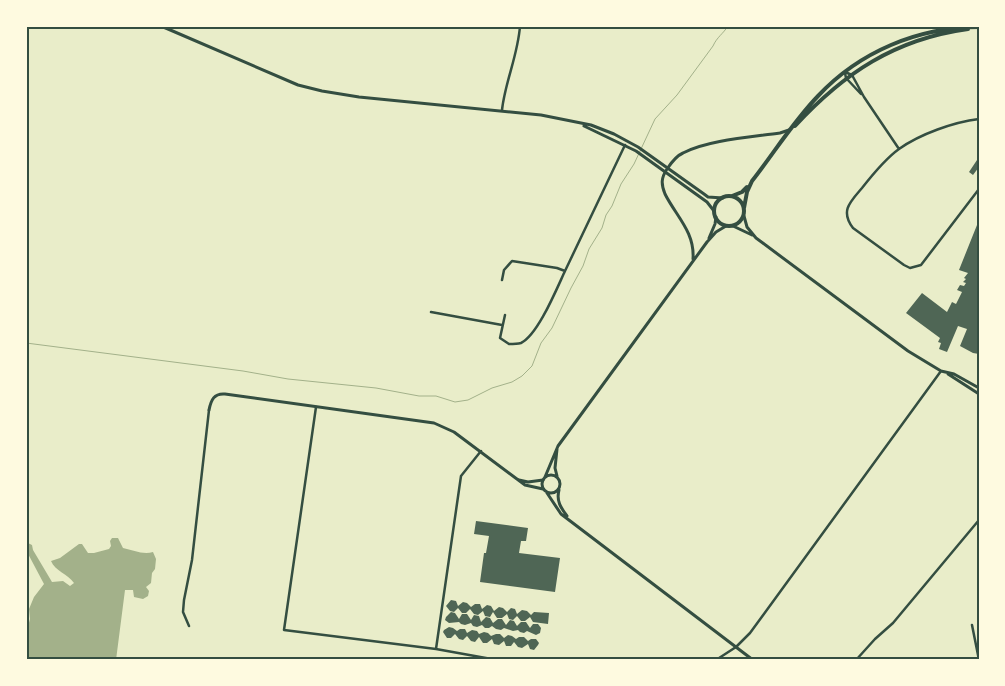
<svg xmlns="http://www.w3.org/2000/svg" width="1005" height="686" font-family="Karla,sans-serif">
<rect width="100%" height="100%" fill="#e9edc9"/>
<path fill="#a3b18a" d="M112,538H118L123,548C133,550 143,555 153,552L156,559L155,569L152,573L151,583L146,587L149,591L148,596L143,599L134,597L133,590H125L116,660H26V634L30,619L29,609L34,597L44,584L26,550V542L32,545L33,550L52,582L63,581L70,586L74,583C68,574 55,571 51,561L60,558L79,544H82L88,553H94L109,549L111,546L110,541Z"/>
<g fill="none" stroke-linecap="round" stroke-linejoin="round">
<path stroke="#a3b18a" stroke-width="1" d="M26,343L243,371L288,379L376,388L419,396H436L455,402L468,400L492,388L512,382L522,376L532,366L541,343L552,328L571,288L583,266L589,249L602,228L606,215L612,206L621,184L634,164L655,119L677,95L713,46C717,37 723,34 728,26"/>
</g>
<path fill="#4f6655" d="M977,160L979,161V167L973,175L969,172Z
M979,220V354L973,353L960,346L967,329L958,326L947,352L939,349L941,343L938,342L940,338L906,313L922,293L947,312L952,302L956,304L962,292L957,290L960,285L964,286L966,283L963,282L966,279L964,278L968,273L959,270Z
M476,521L528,528L526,541H521L519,553L560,558L555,592L480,582L484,553H486L489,536L474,534Z
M451,600L456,601L458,606L463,602L467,603L471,607L475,604H480L482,609L487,605L491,606L494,611L499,607L503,608L507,612L511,608L515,609L517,614L522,610L527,611L531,615L534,612L549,613L548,624L533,622L530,617L525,621H521L517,616L513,620L509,619L507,614L502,618H497L493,612L490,617L485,616L483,611L478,615L474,614L470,609L466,613H462L458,608L454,612L450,611L446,606Z
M451,612L455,613L459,619L462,614H467L471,620L474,615L479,616L481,622L486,617L490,618L493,623L498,619H502L506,625L510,620L514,621L517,626L521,622H526L530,628L533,624H538L541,628L540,633L536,635L527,631L524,633L520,632L518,630L513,631L504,628L501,630L496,629L492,626L489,628H485L482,625L477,627L473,626L471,623L465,625L461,624L459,622L449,623L445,620L446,617Z
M449,627L453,628L457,631L460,629H465L467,633L472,630L477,631L479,634L484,632L488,633L491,636L496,634H500L504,638L508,635L512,636L516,639L519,637H524L528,641L531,639H536L539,643L538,645L534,650L530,649L528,644L522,648L518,647L514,642L511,646H506L504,641L499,645L494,644L492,639L487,643H483L479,637L475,642L471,641L467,636L463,640L459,639L455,634L451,638H447L443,632L444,630Z"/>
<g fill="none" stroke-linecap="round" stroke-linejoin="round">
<path stroke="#344e41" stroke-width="2.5" d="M845,72L852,75L864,97L899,149
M845,73L846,78L861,94
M502,110C505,82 518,55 520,26
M979,119C954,122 920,134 899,149C885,159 873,174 862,188C850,202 840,211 853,228L904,265L910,268L921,265L979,189
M502,280L504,270L512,261L557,268L565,271L625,145
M431,312L502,325
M505,315L500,338L509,344C513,344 517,344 521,343C538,335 557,288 565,271
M316,407L284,630L436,649L497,660
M972,625L979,660
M189,626L183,612L184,600L192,560L209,410
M436,649L461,476L481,451
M716,660L736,647L750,633L941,371
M856,660L875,639L893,623L979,520"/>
<path stroke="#344e41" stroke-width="3" d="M209,410C211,400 214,393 225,394L434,423L454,432L525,485L543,489
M519,480L528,482L543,480"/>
<path stroke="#344e41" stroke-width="3" d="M161,26L298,85L322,91L359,97L541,115L591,125L614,134L638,147L704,194L708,197L723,198
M584,126L636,151L707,202L714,211
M744,216L747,227L756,238L908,351L941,371L954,374L979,388
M733,226L752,235
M709,238L715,224L716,217
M693,259C695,232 676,216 665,194C661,184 661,178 667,169C671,163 676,156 683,153C707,140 752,137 780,133L789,130
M948,374L979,394
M542 484a9 9 0 1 1 18 0a9 9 0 1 1-18 0Z
M557,476L555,468L557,449
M545,477L558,446L707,242L716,232L726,226
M559,490C556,501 561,508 567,516
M547,493L561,514L753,660"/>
<path stroke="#344e41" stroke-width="4" d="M795,126C844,73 895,39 968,29
M732,196L742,192L747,187
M714 211a15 15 0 1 1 30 0a15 15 0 1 1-30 0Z
M744,208L747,192L752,181C774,153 793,122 818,96C859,52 918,27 979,27"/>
</g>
<rect width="1005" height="686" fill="none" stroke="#fefae0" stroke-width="55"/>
<rect x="28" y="28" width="950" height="630" fill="none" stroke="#344e41" stroke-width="2"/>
</svg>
